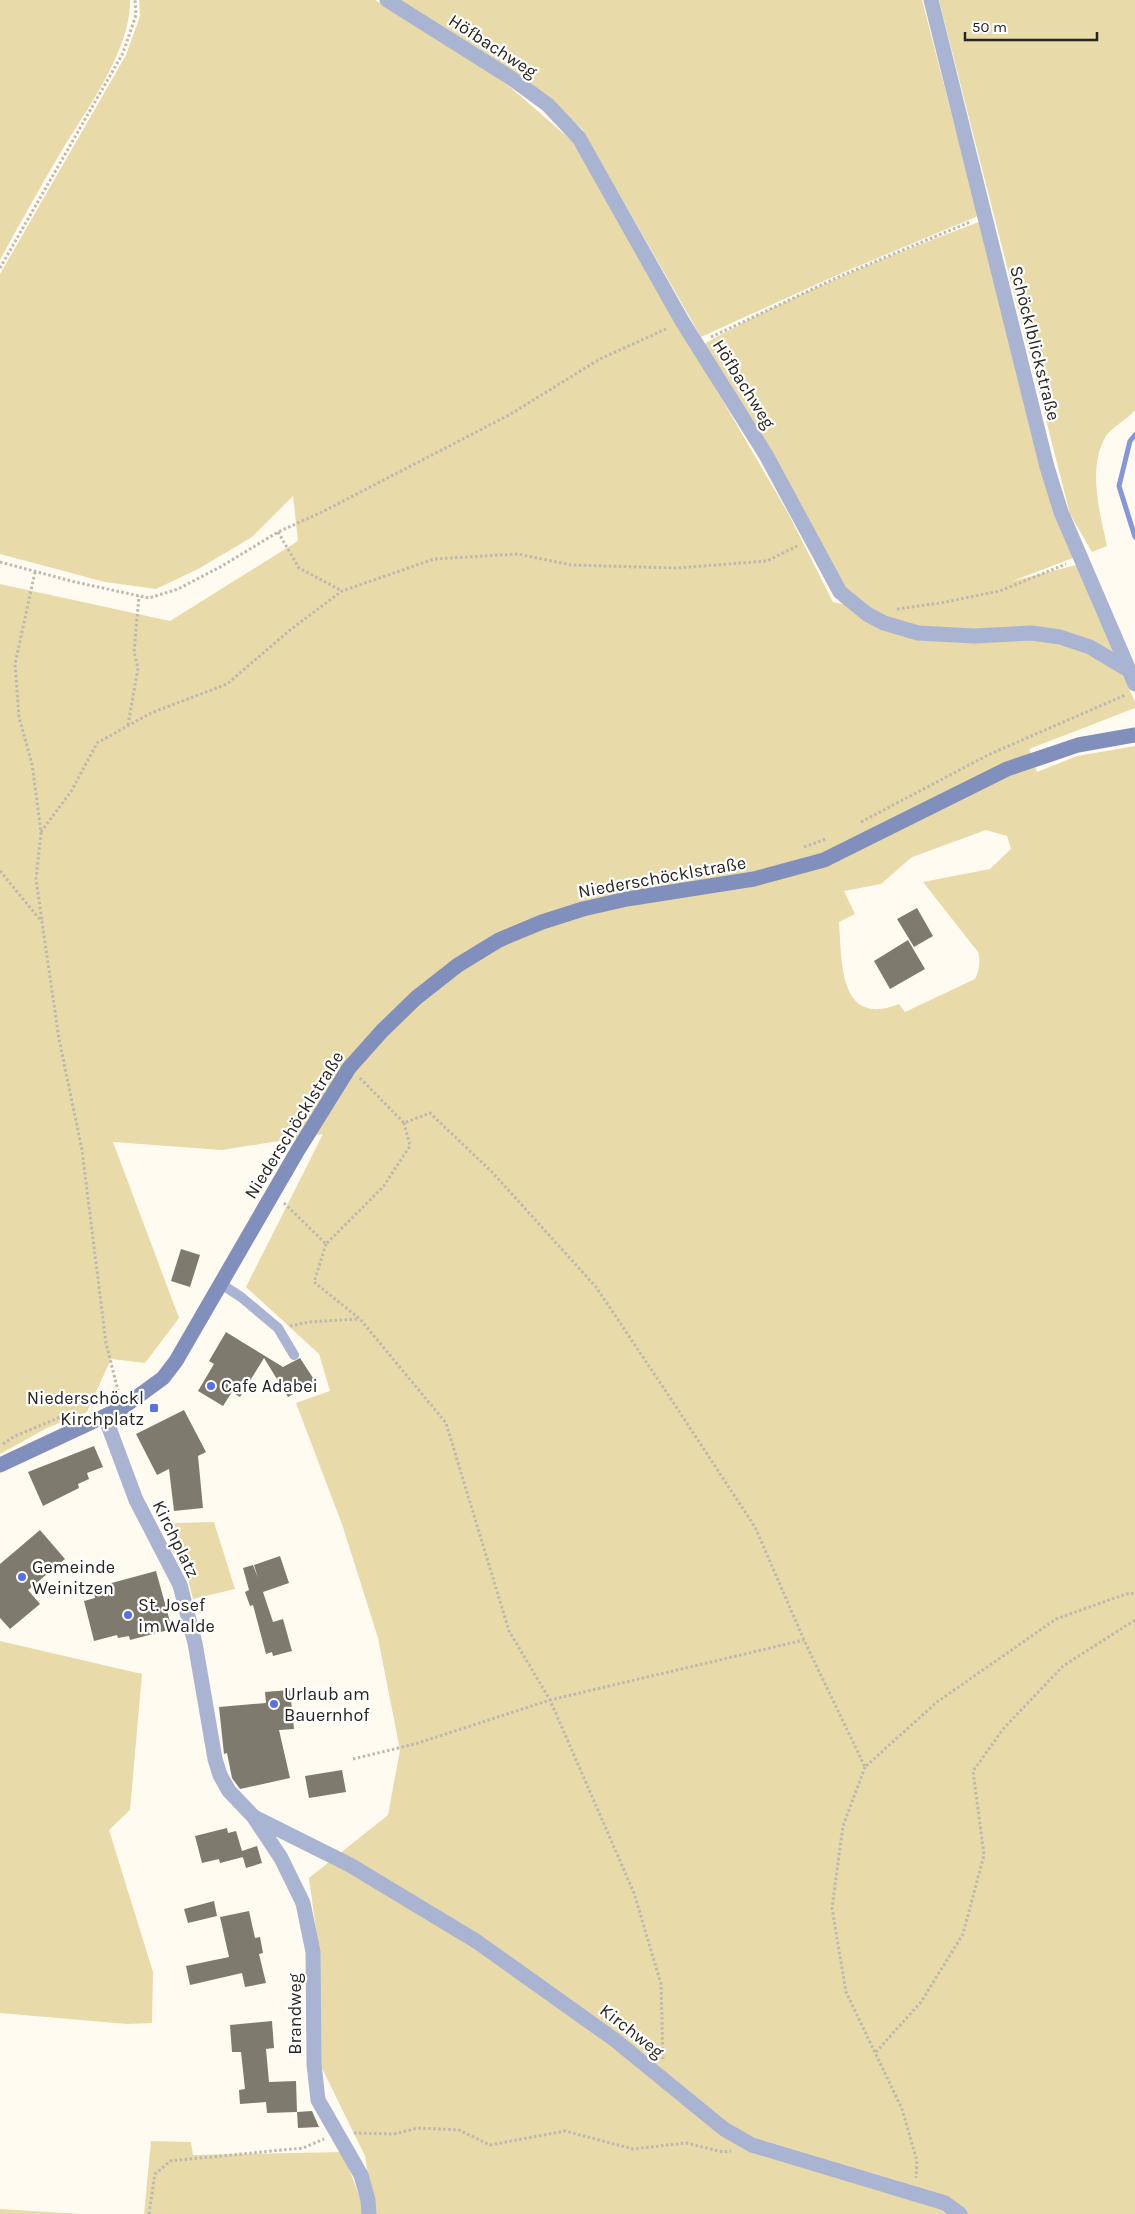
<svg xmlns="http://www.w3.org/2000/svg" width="1135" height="2214" font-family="Karla,sans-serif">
<rect width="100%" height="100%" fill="#fffbf1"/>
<path fill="#e9daa9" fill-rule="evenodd" d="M0,0H130C131,51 84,113 58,157C38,191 19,225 0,260Z
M139,0H375L494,73L572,141L788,513L833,602L863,608L847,591L704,344C791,295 885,257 979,222L1073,558L1013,581L1076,565L1135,702V708L1029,749L1037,772L1077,756L1135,746V2214H374L365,2156L318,2060L319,1952L309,1878L388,1815L400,1750L378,1638L343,1527L296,1403L330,1391L319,1354L246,1287L323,1134L222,1150L113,1142L179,1318L145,1363L111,1359L87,1412L47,1428L0,1454V584L170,621L298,541L293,496L252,537L200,568L156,589L105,582L0,554V274L126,55L140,16ZM986,830L1007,836L1011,849L990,869L923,882L978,952C981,963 979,970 975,979L905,1012L899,1004C839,1028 842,963 839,922L855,914L844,891L881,884L912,857Z
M398,0H922L978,216L837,275L701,337L582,129L526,79Z
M939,0H1135V410C1127,420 1113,426 1106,436C1087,468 1100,513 1107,546L1092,552L1070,514Z
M214,1522L235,1589L193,1599L185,1568L170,1548L167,1533L175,1523Z
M0,1641L142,1674L130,1810L109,1830L153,1972L152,2023L127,2024L0,2013Z
M151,2141L191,2142L193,2155L343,2152L361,2201L362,2214H144Z
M0,2209L81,2214H0Z"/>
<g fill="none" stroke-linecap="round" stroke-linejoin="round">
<path stroke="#8497db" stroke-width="5" d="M1135,435L1130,441L1119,486L1135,537"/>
</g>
<path fill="#7e7a6e" d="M917,908L933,936L914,947L897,919Z
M908,940L925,969L890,989L874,961Z
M181,1249L200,1255L190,1287L171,1281Z
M226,1332L283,1367L300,1358L315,1381L288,1397L264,1358L240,1397L232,1392L223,1406L198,1391L214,1364L209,1361Z
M184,1410L206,1452L198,1456L203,1508L174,1511L169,1469L157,1475L136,1434Z
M94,1446L103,1467L87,1473L89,1479L78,1484L79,1488L43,1506L28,1472Z
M40,1530L65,1559L28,1590L40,1604L10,1629L0,1618V1564Z
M280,1556L289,1583L263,1592L273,1622L283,1619L292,1651L273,1656L272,1652L266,1654L253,1605L250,1606L245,1592L249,1590L243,1568L253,1565L258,1578L254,1565Z
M156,1571L172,1629L130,1640L129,1636L118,1638L117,1635L94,1641L84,1601L95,1598L93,1588Z
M290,1690L294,1729L279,1730L290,1778L240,1789L232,1778L227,1753L224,1754L219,1707L266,1703L265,1692Z
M342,1770L346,1792L309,1798L305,1776Z
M227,1828L228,1833L236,1831L242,1851L257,1846L262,1863L246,1868L242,1854L243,1857L220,1863L219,1859L202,1863L195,1836Z
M214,1901L217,1916L188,1923L184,1909Z
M249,1911L255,1938L260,1937L263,1953L259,1954L266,1983L245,1987L242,1973L190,1985L186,1966L229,1957L220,1917Z
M272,2021L274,2048L266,2049L269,2082L296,2081L297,2112L267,2113L266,2102L240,2104L239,2090L245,2089L241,2052H232L230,2025Z
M312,2111L319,2127L298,2128L297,2112Z"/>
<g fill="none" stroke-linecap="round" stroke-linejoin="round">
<path stroke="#bdb9b1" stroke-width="3" stroke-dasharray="2.5 2.5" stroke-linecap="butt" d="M0,268L123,53L136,15L135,0
M711,337L836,278L970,222
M278,532L299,568L342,591
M0,562L75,582L149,598L178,589L222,566L278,532L322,512L509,415L600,359L668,328
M35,572L15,664L19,717L32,764L41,832L36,879L42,921
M897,609L940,603L1000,591L1066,564
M128,725L138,668L134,652L139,596
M861,822L988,755L1125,695
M41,832L72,790L97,743L151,713L227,684L290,630L342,591L434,559L518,554L571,565L677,568L767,561L797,546
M804,847L826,839
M0,871L42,922L59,1039L82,1150L106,1343L118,1391
M360,1078L404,1123L430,1113L492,1172L596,1287L665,1390L755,1527L804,1640L865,1767L937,1702L1056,1619L1126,1594L1135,1593
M284,1203L326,1244L383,1187L410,1146L404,1123
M326,1244L314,1282L360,1319L446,1423L509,1631L550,1700L634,1893L661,1984L663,2059
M290,1326L309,1322L359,1319
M3,1444L15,1436L63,1416
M353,1759L415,1744L550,1700L804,1640
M865,1767L843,1826L832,1908L846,1992L902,2109L917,2161L916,2178
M876,2052L921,2002L963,1934L984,1855L973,1771L1004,1728L1063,1666L1135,1620
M354,2133L394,2134L418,2128L459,2130L490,2145L565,2131L633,2149L686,2143L723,2152L731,2151
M149,2214L155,2174L170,2161L303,2148L324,2139"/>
<path stroke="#a9b3d2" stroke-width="10" d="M221,1284L241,1297L278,1328L294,1355"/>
<path stroke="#a9b3d2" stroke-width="15" d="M387,0L511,78L548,105L579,138L682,321L766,455L840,592L867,614L884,623L918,633L974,636L1032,633L1060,637L1090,647L1127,669
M931,0L1047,467L1061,512L1135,684
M105,1417L136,1500L180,1585L195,1643L215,1759L220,1775L229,1791L253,1816L281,1858L303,1903L313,1952L314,2064L318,2100L361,2175L368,2200L369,2214
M254,1817L350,1865L476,1941L615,2040L724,2129L752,2145L945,2203L960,2214"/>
<path stroke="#818fbc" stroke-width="15" d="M0,1465L122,1408L163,1378L176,1361L298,1150L349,1068L382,1031L416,998L458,965L499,940L542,922L583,909L627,899L754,879L824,860L1007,769L1078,745L1135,735"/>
</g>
<g fill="#5970e6" stroke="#fff" stroke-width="2">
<circle cx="211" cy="1386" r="5"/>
<rect x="149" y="1403" width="10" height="10" rx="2.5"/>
<circle cx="22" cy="1577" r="5"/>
<circle cx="128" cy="1615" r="5"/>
<circle cx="274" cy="1704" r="5"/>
</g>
<g text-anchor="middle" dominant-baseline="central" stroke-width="4.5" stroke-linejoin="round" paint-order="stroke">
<g font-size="18" fill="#272520" stroke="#fff">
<text transform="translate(493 46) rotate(33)">Höfbachweg</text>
<text transform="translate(1035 343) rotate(76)">Schöcklblickstraße</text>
<text transform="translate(744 384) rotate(58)">Höfbachweg</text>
<text transform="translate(662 877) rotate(-10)">Niederschöcklstraße</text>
<text transform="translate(294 1125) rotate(-58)">Niederschöcklstraße</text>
<text transform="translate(176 1539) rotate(64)">Kirchplatz</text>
<text transform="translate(295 2014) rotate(-90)">Brandweg</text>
<text transform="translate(632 2031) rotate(38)">Kirchweg</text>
</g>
<g font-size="18" fill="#272520" stroke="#fff" text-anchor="start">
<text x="221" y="1386">Cafe Adabei</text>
<text x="144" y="1398" text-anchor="end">Niederschöckl<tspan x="144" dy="21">Kirchplatz</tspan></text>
<text x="32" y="1567">Gemeinde<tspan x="32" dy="21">Weinitzen</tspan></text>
<text x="138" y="1605">St. Josef<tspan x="138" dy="21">im Walde</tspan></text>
<text x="284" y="1694">Urlaub am<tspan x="284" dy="21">Bauernhof</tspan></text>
</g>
</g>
<path d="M965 32v8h132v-8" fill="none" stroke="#272520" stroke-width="2.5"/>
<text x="972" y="32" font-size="15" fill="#272520" stroke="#ffffff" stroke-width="4" paint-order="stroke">50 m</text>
</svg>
